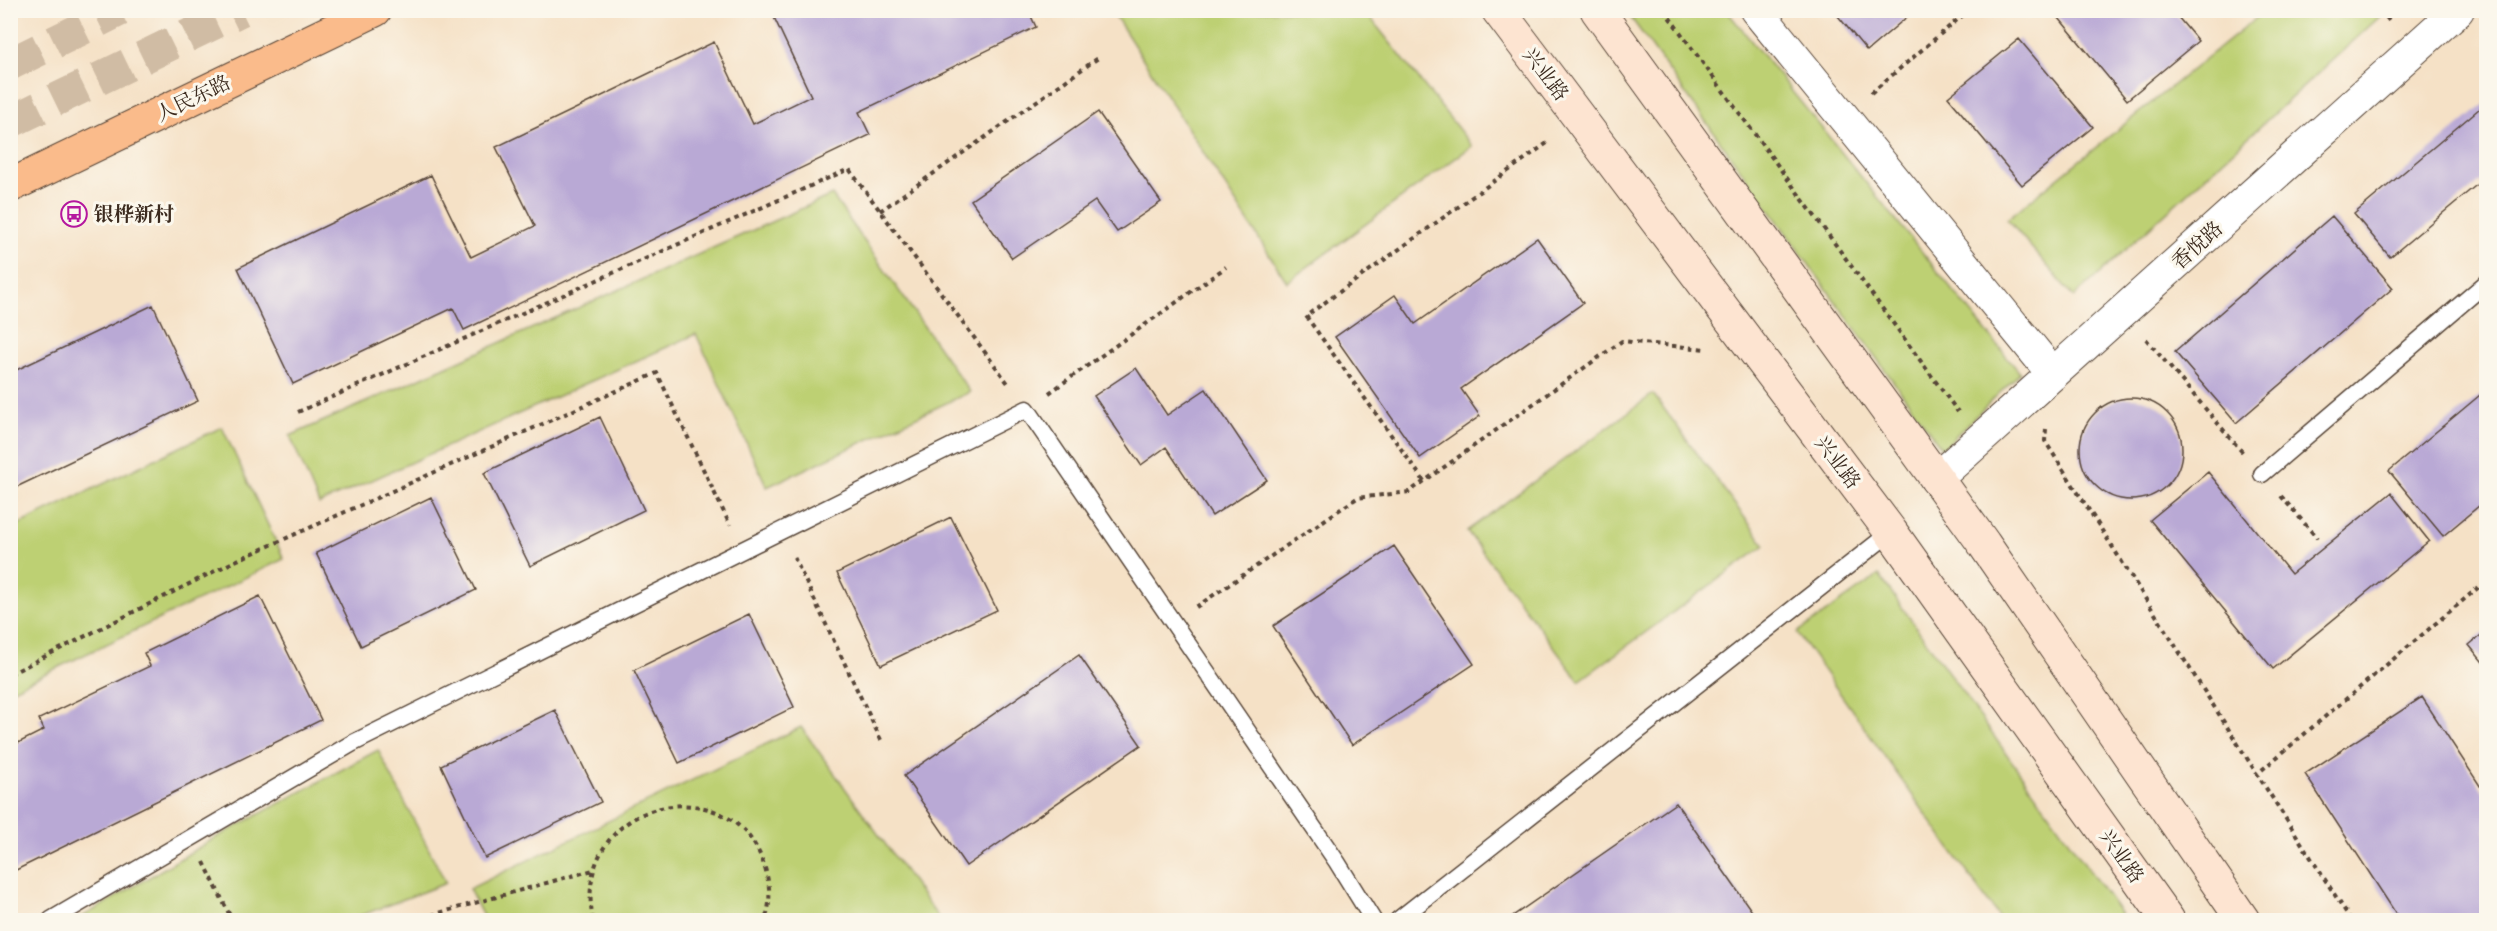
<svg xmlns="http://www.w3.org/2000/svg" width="2497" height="931" font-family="'Libre Caslon Text','Noto Serif SC',serif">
<rect width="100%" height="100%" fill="#fbf7ec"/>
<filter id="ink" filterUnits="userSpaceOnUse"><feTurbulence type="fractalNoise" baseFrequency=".0167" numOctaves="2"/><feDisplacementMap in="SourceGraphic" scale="12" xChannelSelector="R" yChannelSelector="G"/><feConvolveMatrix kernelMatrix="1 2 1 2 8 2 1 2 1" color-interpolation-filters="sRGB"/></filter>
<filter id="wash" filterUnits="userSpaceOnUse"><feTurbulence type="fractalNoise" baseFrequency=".008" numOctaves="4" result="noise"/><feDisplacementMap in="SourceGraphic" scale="24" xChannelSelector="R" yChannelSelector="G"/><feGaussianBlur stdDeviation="1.35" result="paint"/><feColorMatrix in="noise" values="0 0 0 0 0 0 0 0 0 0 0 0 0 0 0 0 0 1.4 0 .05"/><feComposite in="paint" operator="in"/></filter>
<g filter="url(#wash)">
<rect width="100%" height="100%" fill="#f5e1c6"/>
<path fill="#bdd073" stroke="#7c7d48" stroke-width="1.5" d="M1112,11H1365L1472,146L1287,282Z
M1626,11H1727L2020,373L1942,449Z
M2265,11H2386L2074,297L2007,219Z
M832,195L970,392L767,487L696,334L319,504L290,436Z
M1653,394L1765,545L1579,681L1467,531Z
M222,427L284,559L11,690V528Z
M1879,575L2125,920H2001L1797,633Z
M801,727L940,920H485L469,889Z
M378,750L446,883L349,920H77L215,838Z"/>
<g id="blocks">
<path fill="#b9a9d5" d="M778,10H1028L1036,27L859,112L870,135L464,330L453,308L293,384L238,268L431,175L471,257L535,226L496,147L714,42L753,124L811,96L772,13Z
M1833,10H1915L1867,51Z
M2056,10H2172L2198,41L2127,100L2054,12Z
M2019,39L2093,127L2022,185L1948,97Z
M2486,103V177L2390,257L2354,214Z
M1098,112L1161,202L1117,232L1095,201L1012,258L971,200Z
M2332,216L2393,288L2236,423L2175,352Z
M1537,238L1583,303L1461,389L1480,416L1420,458L1335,337L1395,295L1415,324Z
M153,305L198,401L10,490V373Z
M1136,368L1167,415L1206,389L1267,480L1212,516L1166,447L1141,465L1094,396Z
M2486,390V500L2443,536L2389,471Z
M2080 449a51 51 0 1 1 102 0a51 51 0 1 1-102 0Z
M600,417L644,510L530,566L484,473Z
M2208,472L2291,574L2391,493L2429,541L2273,669L2150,520Z
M431,497L476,590L361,646L316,553Z
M951,517L997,610L881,665L837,573Z
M1394,546L1474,664L1352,745L1273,626Z
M260,596L321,720L10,873V747L44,730L39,719L150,666L144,653Z
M749,614L794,707L679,763L634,670Z
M2486,631V666L2469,645Z
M1079,655L1141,745L966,866L904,776Z
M2422,697L2486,795V920H2400L2305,774Z
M555,710L601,802L485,858L441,765Z
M1676,803L1758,920H1507Z"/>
</g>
</g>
<g filter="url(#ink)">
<use href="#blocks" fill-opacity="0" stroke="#574537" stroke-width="1.5"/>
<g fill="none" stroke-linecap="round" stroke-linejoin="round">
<path stroke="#d0bca4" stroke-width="33" stroke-dasharray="33 16" stroke-linecap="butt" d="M10,64L120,10
M10,122L241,10"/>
<g stroke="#574537" stroke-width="19">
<path id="service" d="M2262,474L2486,283
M51,920L351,744L1027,409L1337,862L1373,920
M1398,920L1891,532"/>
</g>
<g stroke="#574537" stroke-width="34">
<path id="minor" d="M1756,10L2053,374
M1936,479L2458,10"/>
</g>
<g stroke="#574537" stroke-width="35">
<path id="secondary" d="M1498,10L1891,532L2168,920
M1597,10L1984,544L2243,920"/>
</g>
<g stroke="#574537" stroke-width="35">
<path id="primary" d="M10,186L375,10"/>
</g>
<path stroke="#574537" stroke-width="4" stroke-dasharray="4.5 4.5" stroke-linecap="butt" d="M1664,10L1958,412
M2381,10L2390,22
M1871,93L1969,10
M880,211L1101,56
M2146,339L2244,454
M1049,393L1226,267
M298,412L849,169L1010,386
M2046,429L2045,441L2257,774
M1424,481L1306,316L1550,141
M2281,496L2317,538
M794,557L881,740
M1196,607L1357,498L1409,492L1622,341L1706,349
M10,674L233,562L657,373L730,525
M204,862L232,920
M414,920L593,870
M593,920C569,801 727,763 763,862C770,882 772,901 765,920
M2351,920L2257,774L2486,581"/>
<use href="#service" stroke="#fff" stroke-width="16"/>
<use href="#minor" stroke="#fff" stroke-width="32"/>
<use href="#secondary" stroke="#fde4d1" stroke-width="33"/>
<use href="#primary" stroke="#fabb8b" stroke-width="33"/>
</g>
</g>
<defs>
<g id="bus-ring" transform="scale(1.35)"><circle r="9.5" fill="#fbf7ec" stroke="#b5179e" stroke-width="1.5"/><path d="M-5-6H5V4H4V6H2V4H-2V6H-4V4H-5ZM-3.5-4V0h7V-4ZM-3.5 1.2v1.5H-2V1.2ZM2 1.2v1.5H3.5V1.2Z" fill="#b5179e"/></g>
</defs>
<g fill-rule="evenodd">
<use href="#bus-ring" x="74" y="214"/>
</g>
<g text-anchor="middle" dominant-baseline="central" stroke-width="6" stroke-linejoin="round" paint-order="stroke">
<g font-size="20" fill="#3b2a1e" stroke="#fbf7ec">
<text transform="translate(1546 74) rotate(53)">兴业路</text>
<text transform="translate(193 98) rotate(-26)">人民东路</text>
<text transform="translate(2197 245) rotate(-42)">香悅路</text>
<text transform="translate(1838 462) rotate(53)">兴业路</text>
<text transform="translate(2122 856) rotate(55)">兴业路</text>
</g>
<g font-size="20" font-weight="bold" fill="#3b2a1e" stroke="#fbf7ec" text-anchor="start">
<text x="94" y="214">银桦新村</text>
</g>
</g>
<rect width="2497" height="931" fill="none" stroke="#fbf7ec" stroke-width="36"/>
</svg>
